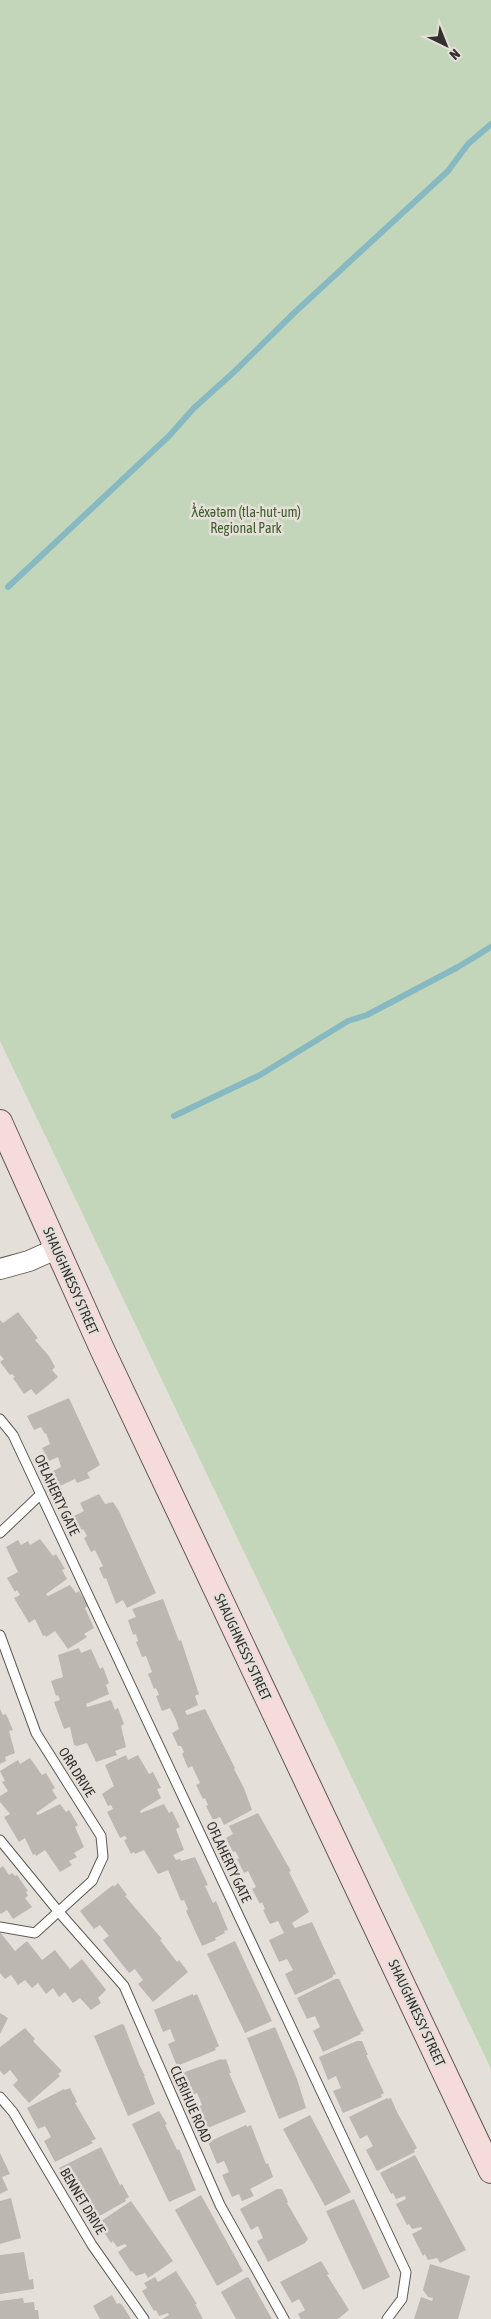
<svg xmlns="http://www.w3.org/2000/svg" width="491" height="2319" font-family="'Asap Condensed',sans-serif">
<rect width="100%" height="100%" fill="#e4e0d9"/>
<path fill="#c4d6ba" d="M0,0H491V2069L0,1041Z"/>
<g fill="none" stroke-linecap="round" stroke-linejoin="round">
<path stroke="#87b9c2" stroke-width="6" d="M8,587L169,436L194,408L234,372L294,313L448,171L468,144L491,124
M174,1116L260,1075L348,1021L367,1015L458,967L491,947"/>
</g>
<path fill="#bcb8b1" d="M18,1312L38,1338L35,1340L49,1356L55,1367L52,1370L58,1377L36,1395L31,1389L24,1394L13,1378L15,1377L12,1374L10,1375L0,1362L4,1359L0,1355V1320L3,1323Z
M69,1398L100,1465L87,1473L90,1478L77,1483L75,1479L60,1486L53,1471L61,1467L58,1457L49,1461L42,1448L50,1444L46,1433L45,1434L41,1427L34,1430L27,1416Z
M99,1494L105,1504L113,1502L119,1511L156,1593L127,1608L123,1600L116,1604L106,1578L104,1579L99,1568L103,1566L95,1550L91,1552L84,1538L87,1536L83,1529L81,1530L74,1516L84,1511L80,1503Z
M40,1539L53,1556L56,1554L65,1569L62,1570L67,1579L46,1594L48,1596L70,1585L76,1593L79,1591L88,1606L85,1608L94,1628L84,1634L87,1637L68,1649L55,1631L46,1637L45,1635L43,1636L35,1619L29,1623L14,1598L20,1595L17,1590L15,1592L7,1578L18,1572L6,1547L18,1540L21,1545L28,1541L30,1545Z
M163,1599L179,1641L181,1640L199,1694L195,1696L198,1705L185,1711L187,1715L205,1709L235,1768L234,1769L244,1788L252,1810L224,1825L220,1817L213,1820L206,1806L208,1805L205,1798L203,1799L196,1785L200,1783L192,1766L188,1768L182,1754L184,1752L181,1746H178L172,1733L179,1729L176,1720L170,1708L162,1711L156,1696L159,1695L156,1688L154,1689L148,1674L152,1672L146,1656L142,1657L136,1642L138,1641L136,1634L133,1635L128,1620L136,1617L132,1609Z
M79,1648L81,1653L91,1649L100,1669L103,1667L109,1683L106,1685L109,1694L86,1704L87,1707L111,1700L115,1710L118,1708L124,1724L121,1726L126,1747L115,1751L117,1755L96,1762L87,1743L77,1746L74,1745L70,1727L64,1729L54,1702L60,1700L58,1695L56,1696L51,1681L63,1677L58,1655Z
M0,1709L3,1715L6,1714L13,1730L9,1731L15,1753L5,1757L6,1761L0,1764Z
M126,1755L128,1760L138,1755L149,1774L153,1772L161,1788L157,1789L161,1798L140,1811L141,1813L164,1804L169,1813L172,1811L180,1827L176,1829L184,1850L173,1855L176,1860L180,1859L181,1861L195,1857L208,1885L205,1886L213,1903L216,1901L228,1930L224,1931L225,1933L215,1938L216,1940L202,1946L186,1911L188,1909L184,1900L181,1901L168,1870L158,1874L144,1850L135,1854L134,1852L131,1854L124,1840L127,1839L125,1836L120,1838L107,1812L113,1809L111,1805L108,1806L102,1794L114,1786L105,1765Z
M30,1758L42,1775L46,1773L55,1788L52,1790L57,1798L36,1813L38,1815L60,1804L66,1812L69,1810L78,1825L75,1827L84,1847L74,1853L77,1857L69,1861L72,1865L60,1872L45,1850L36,1856L35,1854L33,1855L25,1838L19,1842L4,1817L10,1814L0,1802V1796L8,1791L2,1782L5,1781L0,1771L18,1760L20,1764Z
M258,1813L291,1871L289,1872L309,1912L292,1923L295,1928L312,1922L336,1974L333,1975V1977L295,1995L285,1974L293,1970L287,1959L279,1962L269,1940L284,1933L278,1921L270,1924L263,1910L265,1909L262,1902L260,1904L252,1889L256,1887L248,1871L244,1873L237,1859L239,1858L235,1851L233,1852L226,1838L233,1834L229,1826Z
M3,1866L9,1875L12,1873L15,1876L17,1875L28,1891L26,1892L28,1896L25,1898L32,1907L13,1919L7,1910L1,1914L0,1913V1868Z
M118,1883L127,1895L125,1896L162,1939L160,1940L177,1962L179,1960L188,1972L153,2002L138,1984L143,1980L135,1969L129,1973L103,1940L109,1936L100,1925L94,1929L80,1911L113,1885L114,1887Z
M0,1932L15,1951L27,1941L42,1960L55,1950L70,1969L82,1959L106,1990L98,1998L101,2003L91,2010L80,1998L73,2003L65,1992L59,1997L53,1988L46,1994L38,1983L32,1988L25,1980L18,1985L11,1975L5,1979L0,1973Z
M235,1941L272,2021L245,2033L207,1954Z
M335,1979H339L364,2031L360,2032L361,2034L323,2052L313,2031L320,2027L315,2016L307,2019L297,1998Z
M193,1994V1996L197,1994L219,2046L215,2048L216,2050L177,2066L168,2044L175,2041L170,2029L163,2032L154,2010Z
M0,2013L8,2018L0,2034Z
M122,2024L124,2025L139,2064L145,2076H144L155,2104L128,2116L94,2036Z
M275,2027L297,2079L306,2108L279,2119L247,2038Z
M25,2028L35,2039L33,2041L62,2071L58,2074L60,2076L29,2103L13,2085L18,2080L10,2070L4,2075L0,2071V2047Z
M357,2041H362L368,2055H366L384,2093L381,2095L382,2097L343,2113L333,2091L341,2088L336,2076L328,2080L319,2057Z
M221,2059L222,2060L226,2059L231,2073H229L246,2112L203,2130L195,2108L202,2105L197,2093L190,2096L182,2073Z
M70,2088L77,2102L75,2103L96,2139L91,2141L93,2143L55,2162L44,2141L51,2137L45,2126L38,2129L27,2108L64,2089L65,2090Z
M387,2098L388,2099L391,2098L397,2112L417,2148L414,2150L415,2152L377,2171L366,2150L373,2146L367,2135L360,2139L349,2117Z
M159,2111L167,2124L165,2125L177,2150L179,2149L196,2190L169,2202L132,2124Z
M310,2115L351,2192L325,2206L283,2129Z
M246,2125L247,2127L251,2125L266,2164L268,2163L273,2177L250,2189L254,2196L242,2201L239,2194L232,2197L222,2175L229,2172L224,2161L217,2164L208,2142Z
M101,2147L120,2185L122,2184L129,2197L125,2199L126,2201L89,2222L77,2200L85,2196L78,2185L71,2189L59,2168Z
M0,2153L10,2174L2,2177L8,2190L0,2194Z
M415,2155L466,2250L440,2263L437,2258L428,2260L425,2254L423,2256L412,2234L422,2229L421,2227L412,2229L409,2224L407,2225L396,2204L406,2199L405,2196L396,2199L393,2193L391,2194L380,2173Z
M277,2189H282L288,2202L287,2203L308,2239L305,2243L268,2262L257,2241L263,2238L258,2226L251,2230L240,2209Z
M201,2195L243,2271L217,2286L175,2210Z
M11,2198L21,2238L0,2244V2201Z
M354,2199L390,2277L363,2290L326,2211Z
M131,2201L173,2261L148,2278L145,2273L136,2276L132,2271L131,2272L118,2252L127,2246L125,2244L117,2247L113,2241L111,2243L98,2223Z
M24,2252L29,2280L33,2279L34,2289L0,2294V2255Z
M321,2261L329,2274L327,2275L349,2310L338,2319H301L298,2314L305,2310L299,2299L292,2303L280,2282Z
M430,2264L470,2276L458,2319H414L421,2297L432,2301L433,2298L428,2297L423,2290Z
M176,2271L197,2304H195L203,2319H163L169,2315L168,2313L159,2316L156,2310L154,2311L142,2291L147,2288L144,2283L155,2277L158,2282Z
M247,2277L249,2278L272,2319H236L221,2292Z
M112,2295L117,2304L120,2303L123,2306L131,2319H100L93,2306Z
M23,2298L24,2303L34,2302L35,2310H38L39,2319H0V2301Z"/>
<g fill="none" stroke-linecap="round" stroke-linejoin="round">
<g stroke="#5e5a54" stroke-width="11">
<path id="service" d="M0,1419L13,1435L406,2272L402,2299L387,2319
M0,1533L41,1494
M0,1635L36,1733L101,1836L103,1857L92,1881L35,1933L0,1927
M0,1840L58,1911L124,1986L220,2205L284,2319
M0,2097L13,2112L92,2245L144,2319"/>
</g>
<g stroke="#5e5a54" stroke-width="22">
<path id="tertiary" d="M0,1269L29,1261L56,1249"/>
</g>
<g stroke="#5e5a54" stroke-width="26">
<path id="secondary" d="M0,1122L102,1349L491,2171"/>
</g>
<use href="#service" stroke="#fff" stroke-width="9"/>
<use href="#tertiary" stroke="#fff" stroke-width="20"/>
<use href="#secondary" stroke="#f5dbda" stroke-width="24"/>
</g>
<g text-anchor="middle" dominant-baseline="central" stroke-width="5" stroke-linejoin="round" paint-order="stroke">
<g font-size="14" fill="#3e5d2b" stroke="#e4e0d9">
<text x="246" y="512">ƛ̓éxətəm (tla-hut-um)<tspan x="246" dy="16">Regional Park</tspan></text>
</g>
<g font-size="14" fill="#33312f" stroke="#e4e0d9">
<text transform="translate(71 1281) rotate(66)">SHAUGHNESSY STREET</text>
<text transform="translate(57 1495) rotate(65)">OFLAHERTY GATE</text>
<text transform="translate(243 1647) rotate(65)">SHAUGHNESSY STREET</text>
<text transform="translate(77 1772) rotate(58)">ORR DRIVE</text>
<text transform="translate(229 1862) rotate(65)">OFLAHERTY GATE</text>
<text transform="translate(417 2013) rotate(65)">SHAUGHNESSY STREET</text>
<text transform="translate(191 2104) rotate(66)">CLERIHUE ROAD</text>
<text transform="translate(83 2201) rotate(59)">BENNET DRIVE</text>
</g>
</g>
<g transform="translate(446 45) rotate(137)" stroke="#e4e0d9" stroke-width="4" paint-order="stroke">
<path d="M0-4L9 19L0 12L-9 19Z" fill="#33312f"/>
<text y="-8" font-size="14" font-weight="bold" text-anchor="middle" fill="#33312f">N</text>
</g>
</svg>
